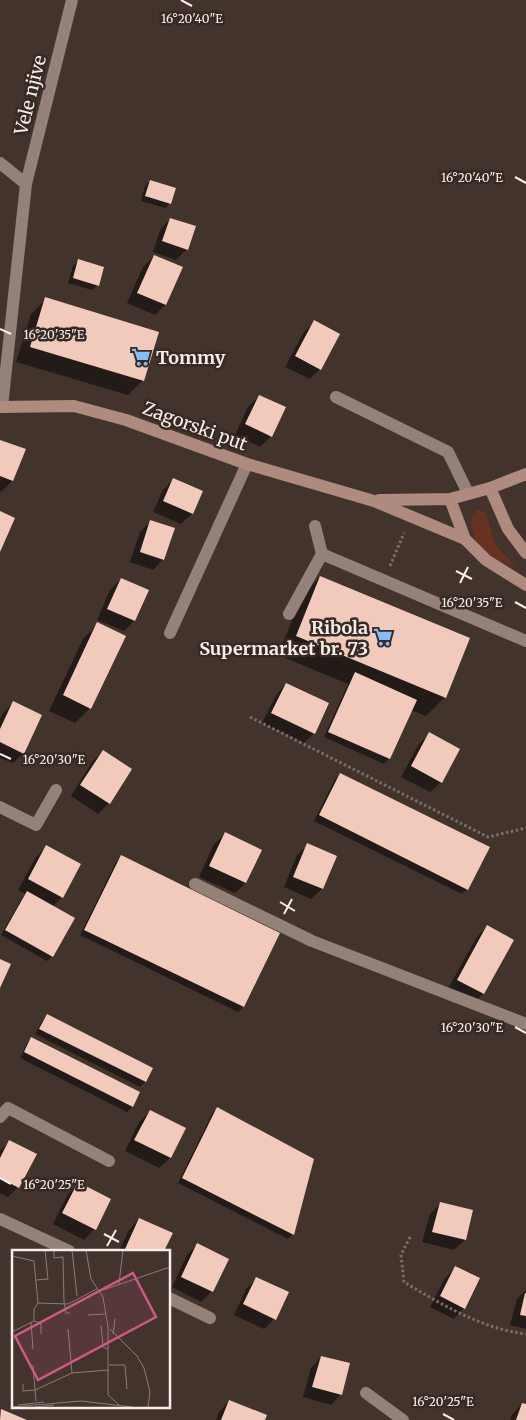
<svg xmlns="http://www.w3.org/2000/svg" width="526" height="1420" font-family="Merriweather,serif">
<rect width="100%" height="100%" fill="#42332d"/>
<path fill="#673320" d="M477,510L486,512L495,544L516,567C502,564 484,554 476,541C474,537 473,532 472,529C470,521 471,516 477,510Z"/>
<path fill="#0007" d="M150,181L170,203L165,208L141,201L145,186Z
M170,219L187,249L176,260L153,252L160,230Z
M154,256L181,268L165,305L155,315L127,303L143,267Z
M78,261L98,285L92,290L68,283L73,266Z
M46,299L143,380L128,395L16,362L31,314Z
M314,322L320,369L310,379L285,367L304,332Z
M259,396L284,408L271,436L260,447L235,435L248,407Z
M0,441L24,450L12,481L2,491H0Z
M173,480L202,492L192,514L181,524L153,512L163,490Z
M150,522L163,559L153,570L130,562L140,532Z
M320,577L445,697L426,716L411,710L389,758L384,764L324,737L348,684L278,655L302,596Z
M121,579L134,621L124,631L97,620L110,590Z
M98,624L90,708L75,723L49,711L83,639Z
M286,684L314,733L304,743L262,723L276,695Z
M13,703L23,753L13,763L0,758V719L3,713Z
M429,734L441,782L430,792L401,777L419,744Z
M103,751L130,769L109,803L98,814L71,796L92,762Z
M340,774L467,889L462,894L314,821L335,779Z
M225,834L261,851L245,883L235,893L199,877L214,844Z
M308,845L336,857L322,889L311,899L284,887L297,855Z
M46,847L62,897L52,907V956L47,961L1,935L22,898L26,894L18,890L36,857Z
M121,857L279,934L243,1007L238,1012L80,935L116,862Z
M487,926L513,940L483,994L472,1004L447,990L477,937Z
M47,1016L152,1068L145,1082L140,1087L35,1034L42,1021Z
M32,1038L139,1092L132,1107L127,1112L20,1058L27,1043Z
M217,1109L293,1234L288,1239L178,1183L212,1114Z
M150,1111L184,1128L170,1158L159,1168L125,1151L139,1122Z
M9,1142L18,1187L8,1197L0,1193V1151Z
M78,1184L110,1199L94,1229L84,1240L53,1224L68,1194Z
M441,1203L472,1211L465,1240L454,1250L422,1242L430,1214Z
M139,1219L171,1234L163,1251H119L129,1230Z
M197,1245L228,1259L212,1291L201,1302L172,1287L187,1255Z
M455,1268L464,1308L454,1319L430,1307L445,1278Z
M257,1278L274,1319L264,1329L234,1315L246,1289Z
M526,1290V1329L510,1325L517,1299Z
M321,1357L341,1394L331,1405L303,1397L311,1368Z
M229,1401L263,1420H216L219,1412Z
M522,1404L526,1406V1420H510L512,1415Z"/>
<path fill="#f2cabc" d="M150,180L176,188L171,204L145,196Z
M170,218L196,226L188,250L162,241Z
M154,255L183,267L166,305L137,293Z
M78,259L104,267L99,286L73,278Z
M45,297L159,332L144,381L30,347Z
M314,320L340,334L321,370L295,356Z
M259,395L286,407L272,437L245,424Z
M0,440L26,449L13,481L0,476Z
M173,478L203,491L193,514L163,501Z
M0,511L15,518L0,552Z
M150,520L175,528L164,560L140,552Z
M320,576L470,638L446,698L296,636Z
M121,578L149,590L135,621L107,609Z
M97,622L126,636L91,709L63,695Z
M355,672L417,700L390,759L328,732Z
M286,683L329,703L315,734L271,713Z
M13,701L42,715L24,754L0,742V729Z
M429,732L460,749L442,783L411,766Z
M103,750L132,769L110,804L80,785Z
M340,773L490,847L468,890L319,815Z
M225,832L262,850L246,883L209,866Z
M307,843L337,856L323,889L293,877Z
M46,845L81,864L63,898L28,879Z
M121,855L280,933L244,1007L84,930Z
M27,891L75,918L53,957L5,930Z
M487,925L514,940L484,994L457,980Z
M0,959L11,964L0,988Z
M47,1014L153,1068L146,1082L39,1029Z
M31,1037L140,1092L133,1107L24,1052Z
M217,1107L314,1159L294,1235L182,1178Z
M150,1110L186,1128L171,1158L134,1140Z
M9,1140L37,1154L19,1188L0,1178V1158Z
M78,1182L111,1199L96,1230L62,1213Z
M440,1202L473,1210L466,1240L432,1232Z
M139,1218L173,1233L164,1251H129L125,1249Z
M197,1243L229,1259L213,1292L181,1277Z
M455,1266L480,1278L465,1309L440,1296Z
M256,1277L289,1292L276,1320L243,1304Z
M525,1293H526V1316L520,1315Z
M321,1356L350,1363L342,1395L312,1387Z
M229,1400L267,1415L265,1420H221Z
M522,1403L526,1404V1420H516Z
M1,1409L27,1420H0Z"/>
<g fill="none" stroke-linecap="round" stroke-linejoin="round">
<path stroke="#7b6e68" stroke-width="3" stroke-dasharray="2.5 2.5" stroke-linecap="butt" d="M390,566L404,533
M250,717L488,837L526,828
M410,1237L401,1255L404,1282C441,1304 482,1329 526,1334"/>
<path stroke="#93817a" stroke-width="12" d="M322,554L526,641
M289,614L322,554L315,526
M0,807L36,825L56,790
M0,1117L8,1108L109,1161
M366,1393L403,1420"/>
<path stroke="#93817a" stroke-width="12" d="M0,163L26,184
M336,397L448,452L468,493
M2,407L26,184L72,0
M170,633L247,464
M195,884L312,941L526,1024
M0,1219L69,1251
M169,1298L210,1318"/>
<path stroke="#ae8b7e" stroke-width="12" d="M0,407L74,406L126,420L247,464L374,501L465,539L486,560L526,585
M490,488L508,529L526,553
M450,499L465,539
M379,500L450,499L490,488L526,474"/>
</g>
<path fill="none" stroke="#f7ede9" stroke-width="2" d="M181,0L192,6M515,177L526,183M0,329L11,334M456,571L472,579M460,583L468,567M515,602L526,608M0,754L11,759M280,902L295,911M284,914L292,899M515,1027L526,1033M0,1178L11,1184M104,1234L119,1242M107,1246L116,1230M443,1414L454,1420"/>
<defs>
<g id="supermarket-bare" transform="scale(1.5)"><path d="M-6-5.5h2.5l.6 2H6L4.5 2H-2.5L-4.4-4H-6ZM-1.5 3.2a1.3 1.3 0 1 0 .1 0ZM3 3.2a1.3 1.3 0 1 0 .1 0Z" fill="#82bcfa" stroke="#372923" stroke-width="2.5" paint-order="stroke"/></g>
</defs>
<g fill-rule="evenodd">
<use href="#supermarket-bare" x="141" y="357"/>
<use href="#supermarket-bare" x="383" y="637"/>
</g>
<g text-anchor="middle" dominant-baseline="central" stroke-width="5" stroke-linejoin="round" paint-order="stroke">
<g font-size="18" fill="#f7ede9" stroke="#372923">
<text transform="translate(30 95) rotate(-76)">Vele njive</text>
<text transform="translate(195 426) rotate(20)">Zagorski put</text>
</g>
<g font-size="18" font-weight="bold" fill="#f7ede9" stroke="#372923" text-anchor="start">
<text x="156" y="357">Tommy</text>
<text x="368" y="627" text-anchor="end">Ribola<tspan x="368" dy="21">Supermarket br. 73</tspan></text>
</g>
</g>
<g transform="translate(12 1250)">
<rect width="158" height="158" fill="#42332d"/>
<path fill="none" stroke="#8a7d78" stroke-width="1" d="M42,0V8L51,7L52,52L54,63H58M60,0L65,46M74,0L79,29L91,47L96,77V145L107,155M0,6L22,11L26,53M24,30L36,29L33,0M107,34L111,0M88,41L158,17M26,53L56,54L85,39M76,65L93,64M22,71L29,73V84M19,72L21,99M89,75L91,97L96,99M56,79L60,123M98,79L125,106L132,118L138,142L136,157M0,82L22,71V59L26,53M101,84L103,69M97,115H113L115,139M11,134V141L23,140L21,115M24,151L23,140L60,123L97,120M6,155L32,152M0,157L69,151L120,157M23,157L42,155"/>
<path fill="#d25886" fill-opacity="0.15" stroke="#d25886" stroke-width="2.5" d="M121,23L144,67L26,130L3,86Z"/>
<rect width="158" height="158" fill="none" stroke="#f7ede9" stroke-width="2.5"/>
</g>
<g font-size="12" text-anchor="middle" fill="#f7ede9" stroke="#372923" stroke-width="5" stroke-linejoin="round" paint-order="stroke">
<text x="192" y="23">16°20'40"E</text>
<text x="472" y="182">16°20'40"E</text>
<text x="54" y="339">16°20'35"E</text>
<text x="472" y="607">16°20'35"E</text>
<text x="54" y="764">16°20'30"E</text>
<text x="472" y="1032">16°20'30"E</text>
<text x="54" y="1189">16°20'25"E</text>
<text x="443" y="1406">16°20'25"E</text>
</g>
</svg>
